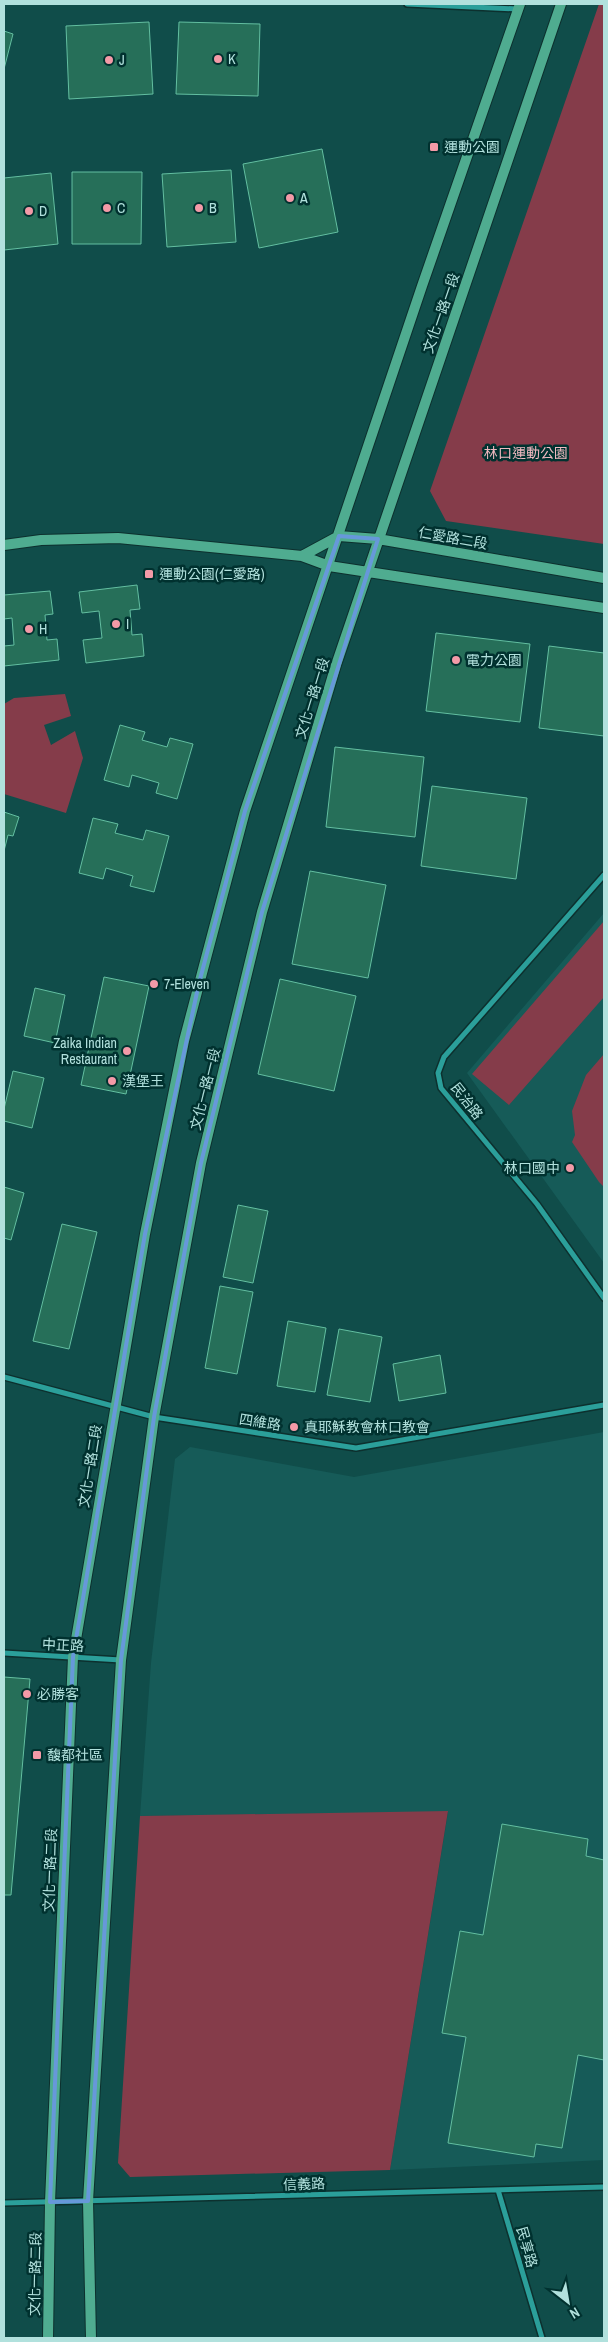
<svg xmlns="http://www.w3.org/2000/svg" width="608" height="2342" font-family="'Archivo Narrow','Noto Sans TC',sans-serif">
<rect width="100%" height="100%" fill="#104d4a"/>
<path fill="#165b58" d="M604,913V1263L467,1073Z
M604,1432V2160L390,2170L448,1812L140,1816L151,1663L175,1459L190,1447L354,1477Z"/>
<path fill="#853c4a" d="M599,4H604V544L446,521L430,491Z
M65,694L71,716L44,725L51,745L75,731L83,758L66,813L4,794V704L14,698Z
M604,921V997L509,1105L472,1074Z
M604,1054V1187L599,1182L572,1142L575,1135L572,1111L586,1075Z
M448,1811L390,2170L130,2177L118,2163L140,1816Z"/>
<path fill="#266f59" stroke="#63bfa1" d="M149,22L153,94L69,99L66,26Z
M179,22L260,24L258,96L176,94Z
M4,31L13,34L4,69Z
M322,149L338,232L259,248L243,164Z
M231,170L236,242L167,247L162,174Z
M72,172H142L141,244H72Z
M51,173L58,244L4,250V178Z
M137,585L140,609L130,610L132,635L142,634L144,656L86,663L83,640L102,638L99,611L82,613L79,592Z
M50,591L53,614L45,615L47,640L57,639L59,660L4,666V646L14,645L12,618L4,619V595Z
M436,633L530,644L520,722L426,711Z
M549,646L604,653V736L539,728Z
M120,725L145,732L142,740L167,747L170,738L193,744L177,799L156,793L159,783L132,775L129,787L104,780Z
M335,747L424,757L415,837L326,827Z
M432,786L527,798L516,879L421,866Z
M4,812L19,817L13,836L8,835L4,851Z
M93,818L118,824L115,833L143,840L146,830L169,836L154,892L130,886L133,876L106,868L103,879L79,873Z
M310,871L386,885L368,978L292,964Z
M104,977L149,986L126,1094L81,1085Z
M280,979L356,996L334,1091L258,1074Z
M35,988L65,995L55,1043L24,1036Z
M13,1071L44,1078L32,1128L4,1121V1109Z
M4,1187L24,1193L11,1240L4,1238Z
M238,1205L268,1211L253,1283L223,1277Z
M62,1224L97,1232L69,1349L33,1341Z
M220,1286L253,1292L237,1374L205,1368Z
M288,1321L326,1328L315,1392L277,1386Z
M339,1329L382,1337L370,1402L327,1395Z
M440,1355L446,1393L399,1401L393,1364Z
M4,1677L30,1679L11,1895H4Z
M502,1824L588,1839L586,1856L604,1860V2060L578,2055L562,2148L536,2144L534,2157L448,2143L466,2037L442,2033L460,1931L483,1935Z"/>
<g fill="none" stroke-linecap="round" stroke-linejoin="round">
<g stroke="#0d302e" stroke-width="8">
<path id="minor" d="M407,4L518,9
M604,875L444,1057L438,1073L441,1088L537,1204L604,1298
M4,1377L154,1417L356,1448L604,1405
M4,1653L121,1660
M498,2190L542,2338
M4,2203L604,2187"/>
</g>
<g stroke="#0d302e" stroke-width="12">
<path id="secondary" d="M4,545L41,540L118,538L302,556L329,566L604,608
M302,556L339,536L378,539L604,578
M48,2338L50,2202L73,1657L145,1234L184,1041L245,811L422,286L520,4
M91,2338L88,2201L121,1660L154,1417L201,1163L262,912L336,665L561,4"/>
</g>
<use href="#minor" stroke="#2b9f9a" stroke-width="5"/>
<use href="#secondary" stroke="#4fac90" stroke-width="10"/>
</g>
<path fill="none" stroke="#6798da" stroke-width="4" stroke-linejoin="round" d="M339,536L378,539L262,912L201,1163L154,1417L121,1660L88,2201L50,2202L73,1657L145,1234L199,983L245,811Z"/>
<g fill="#f39aa7" stroke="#00312f" stroke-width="2">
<circle cx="218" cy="59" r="5"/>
<circle cx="109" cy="60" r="5"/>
<rect x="429" y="142" width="10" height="10" rx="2.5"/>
<circle cx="290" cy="198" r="5"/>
<circle cx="107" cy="208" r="5"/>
<circle cx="199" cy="208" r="5"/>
<circle cx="29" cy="211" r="5"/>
<rect x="144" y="569" width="10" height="10" rx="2.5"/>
<circle cx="116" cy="624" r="5"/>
<circle cx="29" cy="629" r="5"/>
<circle cx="456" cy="660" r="5"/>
<circle cx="154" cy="984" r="5"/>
<circle cx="127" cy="1051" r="5"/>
<circle cx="112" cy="1081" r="5"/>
<circle cx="570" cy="1168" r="5"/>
<circle cx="294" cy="1427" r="5"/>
<circle cx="27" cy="1694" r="5"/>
<rect x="32" y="1750" width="10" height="10" rx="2.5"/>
</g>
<g text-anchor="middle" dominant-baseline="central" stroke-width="5" stroke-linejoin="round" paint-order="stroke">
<g font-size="14" fill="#b1e1dd" stroke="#00312f" text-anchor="start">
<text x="228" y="59">K</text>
<text x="119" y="60">J</text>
<text x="444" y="147">運動公園</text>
<text x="300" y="198">A</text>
<text x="117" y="208">C</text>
<text x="209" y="208">B</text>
<text x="39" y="211">D</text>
<text x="159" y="574">運動公園(仁愛路)</text>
<text x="126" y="624">I</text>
<text x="39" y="629">H</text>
<text x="466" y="660">電力公園</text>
<text x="164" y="984">7-Eleven</text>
<text x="117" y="1043" text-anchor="end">Zaika Indian<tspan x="117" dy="16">Restaurant</tspan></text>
<text x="122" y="1081">漢堡王</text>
<text x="560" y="1168" text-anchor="end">林口國中</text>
<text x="304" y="1427">真耶穌教會林口教會</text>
<text x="37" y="1694">必勝客</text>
<text x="47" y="1755">馥都社區</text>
</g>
<g font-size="14" fill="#b1e1dd" stroke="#00312f">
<text transform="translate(441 313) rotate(-71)">文化一路一段</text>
<text transform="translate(453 538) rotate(10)">仁愛路二段</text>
<text transform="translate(312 698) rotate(-73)">文化一路一段</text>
<text transform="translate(205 1089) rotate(-76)">文化一路一段</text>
<text transform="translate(467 1101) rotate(52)">民治路</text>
<text transform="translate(260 1422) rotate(9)">四維路</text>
<text transform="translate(90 1466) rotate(-81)">文化一路二段</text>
<text transform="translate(63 1645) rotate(3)">中正路</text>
<text transform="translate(50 1870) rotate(-88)">文化一路二段</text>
<text transform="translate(304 2184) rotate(-2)">信義路</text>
<text transform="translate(527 2247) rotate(74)">民享路</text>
<text transform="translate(35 2274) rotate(-89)">文化一路二段</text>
</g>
<g font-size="14" fill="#f0b9c0" stroke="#00312f">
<text x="526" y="453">林口運動公園</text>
</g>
</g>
<rect width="608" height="2342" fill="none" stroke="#b1e1dd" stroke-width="10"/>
<g transform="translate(568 2302) rotate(149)" stroke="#00312f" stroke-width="4" paint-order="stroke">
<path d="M0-4L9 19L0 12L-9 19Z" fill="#b1e1dd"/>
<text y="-8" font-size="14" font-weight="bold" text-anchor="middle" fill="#b1e1dd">N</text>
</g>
</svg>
